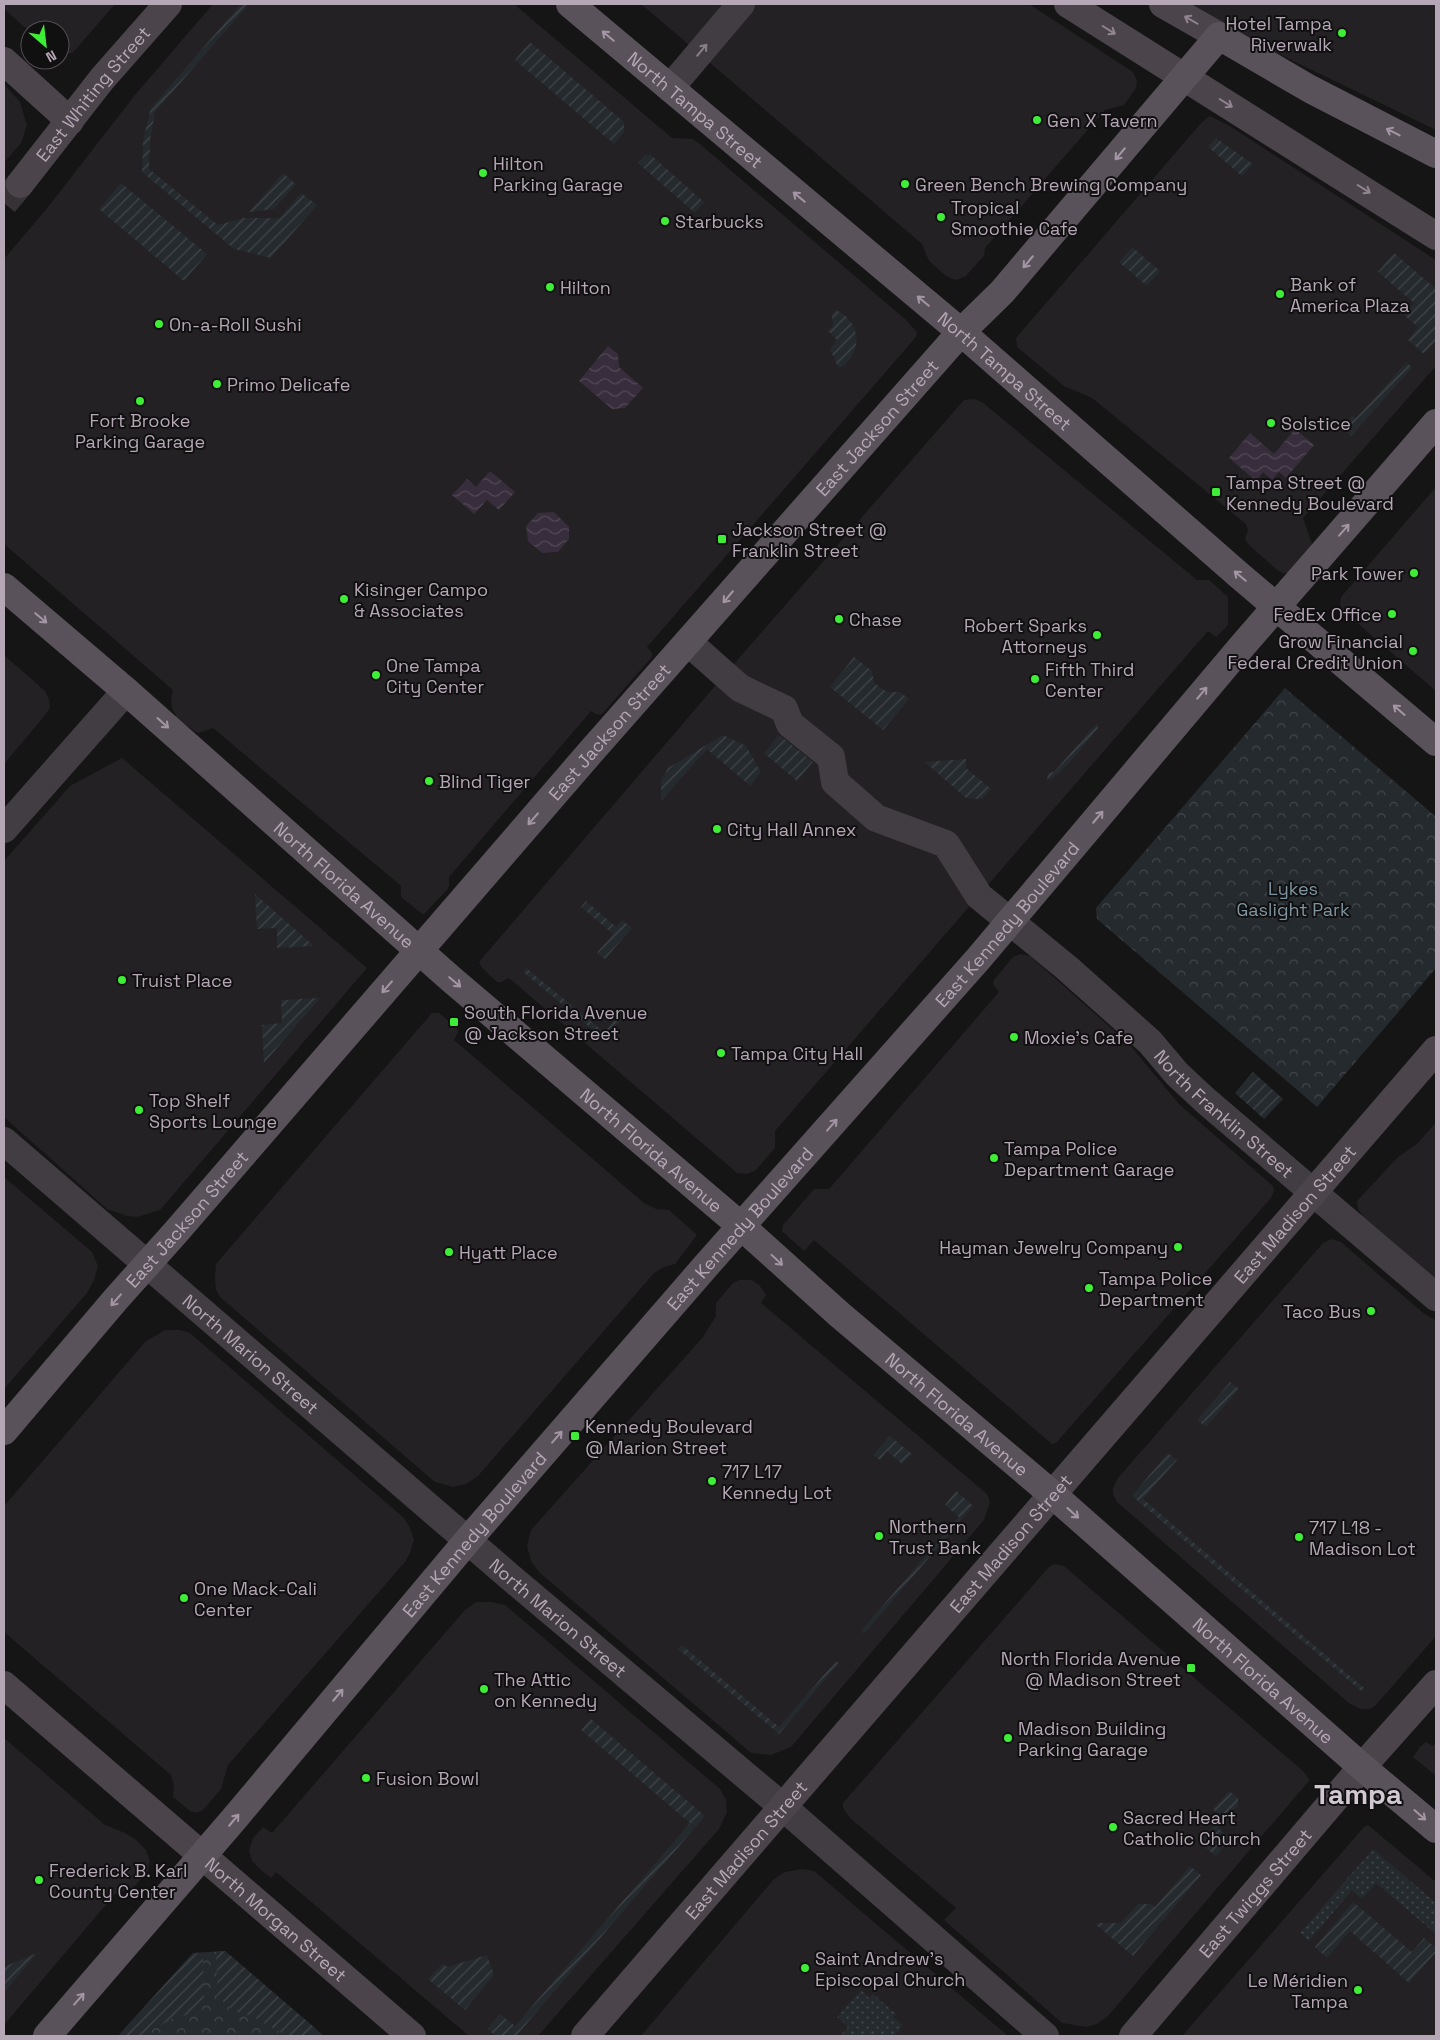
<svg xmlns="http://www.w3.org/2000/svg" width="1440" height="2040" font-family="'Space Grotesk',sans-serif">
<defs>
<pattern id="grass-dots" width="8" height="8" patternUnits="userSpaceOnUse" patternTransform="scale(1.25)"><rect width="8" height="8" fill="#252a2e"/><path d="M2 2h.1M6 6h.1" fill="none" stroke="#42464a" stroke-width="1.8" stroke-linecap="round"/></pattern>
<pattern id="forest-crowns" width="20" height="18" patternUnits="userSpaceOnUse" patternTransform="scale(1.25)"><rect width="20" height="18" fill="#252a2e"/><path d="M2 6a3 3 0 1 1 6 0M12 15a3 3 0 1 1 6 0" fill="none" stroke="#42464a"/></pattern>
<pattern id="garden-furrows" width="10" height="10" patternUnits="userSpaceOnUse" patternTransform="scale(1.25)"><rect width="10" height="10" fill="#252a2e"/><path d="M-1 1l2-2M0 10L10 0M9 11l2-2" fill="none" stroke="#42464a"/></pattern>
<pattern id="water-waves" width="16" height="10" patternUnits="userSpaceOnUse" patternTransform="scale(1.25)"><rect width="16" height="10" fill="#382d3c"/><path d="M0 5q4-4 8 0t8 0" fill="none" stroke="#534956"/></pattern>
</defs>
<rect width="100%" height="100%" fill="#161516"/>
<path fill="#232123" d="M4,4H115L77,48L72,53L64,54H60V30H30V32L4,9Z
M213,4H514L672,138L693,139L700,144L905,319L917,332L916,337L647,647L652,653V657L602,714L598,715L591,711L449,877V886L447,890L424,914L421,913L401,897V886L213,728L198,733L187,726L177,718L172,708L171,699L173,690L4,544V259L48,207L135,95Z
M641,4H1029L1133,72L1137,80L1136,88L1124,105L1105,110L985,248L984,256L973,268L966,276L956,280L946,276L929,261L922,244Z
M1177,4H1436V130L1190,11Z
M4,84L20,102L27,125L21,143L4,163Z
M1210,116L1228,125L1436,260V366L1303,518L1312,544L1311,549L1289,573H1283L1277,570L1248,544L1245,539L1248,530L1246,524L1092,398L1064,386L1017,347L1016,338L1202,122Z
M974,399L982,402L1197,580H1209L1228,597V625L1216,637L1208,631L1078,781L775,1131V1148L756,1170L747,1174L737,1173L509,978L501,982H497L482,968L479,962L733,665L964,400Z
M1436,487V691L1341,609L1340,604L1341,597Z
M4,655L45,691L49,699L50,707L46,714L4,764Z
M122,758L367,968L160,1210L137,1217L127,1216L107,1209L4,1117V861L70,786Z
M1020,954L1030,956L1129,1044L1179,1104L1273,1186L1274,1191L1271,1198L1056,1443L1052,1444L814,1240L804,1251L782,1231L783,1225L814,1189H829L999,992L994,986L993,981L1013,957Z
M432,1013H439L457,1028L458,1032L454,1040L644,1203L656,1209L669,1210L697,1235L675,1264L664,1267L654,1273L478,1476L466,1484L453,1487L435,1482L221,1298L216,1290L215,1278L216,1264Z
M1436,1122V1279L1365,1219L1358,1209L1357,1201L1397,1158L1418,1143Z
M4,1177L92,1252L98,1266L94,1280L87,1293L4,1389Z
M1331,1239L1341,1242L1422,1312L1436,1321V1636L1376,1705L1370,1709H1361L1350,1704L1117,1502L1113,1494V1488L1118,1478L1323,1243Z
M740,1280H752L760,1286L766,1295L761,1303L980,1488L987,1494L990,1502L984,1520L791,1747L771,1755L751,1753L553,1584L540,1573L531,1561L527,1546L531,1530L703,1337L716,1316V1303L733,1283Z
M165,1330H180L190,1333L404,1518L409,1526L414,1539L410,1553L405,1562L228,1765L221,1789L203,1810L196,1813L190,1811L173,1797L174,1786L171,1775L4,1632V1506L145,1342Z
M1054,1564L1064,1566L1303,1771L1309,1779L1308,1782L1108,2016L1097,2024L1086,2027L1062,2023L944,1920L956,1908L850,1818L843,1808V1803L1049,1567Z
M476,1602H492L505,1605L720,1789L726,1800L727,1812L719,1829L538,2036H469L276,1872L271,1878L261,1870L252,1861L249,1851L253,1838L263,1827L272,1833L465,1610Z
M4,1738L105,1825L125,1833L135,1839L146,1850L150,1861L148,1871L133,1888L115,1894L4,2025Z
M1426,1742L1433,1746L1436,1743V1776L1413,1757L1420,1747Z
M1368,1825L1436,1882V2036H1182L1364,1827Z
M802,1869L814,1871L1008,2036H641L774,1879L785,1872Z"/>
<path fill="url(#grass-dots)" d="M1373,1849L1436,1903V1934L1376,1883L1362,1899L1352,1890L1309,1941L1300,1933Z
M861,1990L869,1998L873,1994L896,2014L893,2017L903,2026L894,2036H840L848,2027L837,2017Z"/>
<path fill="url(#forest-crowns)" d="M1285,688L1436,817V968L1317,1107L1097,919L1096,908Z
M225,1951L324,2036H118L193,1953Z"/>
<path fill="url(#garden-furrows)" d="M241,4H249L155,112L150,140L149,169L218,225L244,218H280L301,193L317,205L271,258L234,249L142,172L143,140L151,108Z
M530,42L624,122V132L614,144L515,60Z
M1216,138L1253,164L1242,176L1208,147Z
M646,155H651L704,202L695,213L638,163Z
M283,173L296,184L274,209L249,212Z
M121,183L207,254L184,281L99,209Z
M1132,247L1160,271L1147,286L1119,262Z
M1394,253L1436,289V340L1424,354L1408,340L1418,327L1404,315L1414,303L1378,272Z
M836,310C861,321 864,353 840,368L837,365L830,349L837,340L828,331L833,325L832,314Z
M1407,362L1412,368L1351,436L1342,428L1352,416L1356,418Z
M854,657L872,671L874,683L887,692H900L909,699L883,730L830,687Z
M1097,723L1098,728C1088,740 1060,778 1047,780L1048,773L1054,772Z
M723,735L746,746L761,772L750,786L707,749L661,801V781L668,768Z
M779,735L813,762L797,781L764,753Z
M966,759V768L991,789L982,799L966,798L925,762Z
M255,894L314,946L277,948V928L257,929Z
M586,901L616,927L622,920L632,928L605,959L597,953L613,934L581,907Z
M526,968L604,1032L617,1017L621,1020L604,1039L523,972Z
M320,998L264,1063L262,1025L282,1023L281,1000Z
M1253,1072L1283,1099L1264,1119L1235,1093Z
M1230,1382L1239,1389L1206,1427L1197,1420Z
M890,1436L912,1454L902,1464L887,1451L880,1460L873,1455Z
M1168,1453L1177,1460L1143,1499L1364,1688L1361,1691L1132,1496Z
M956,1491L973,1506L864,1634L861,1631L959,1517L945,1505Z
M682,1645L779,1727L836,1661L839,1663L779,1734L678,1649Z
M591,1719L705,1816L516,2036H496L487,2029L500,2014L515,2026L690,1823L581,1730Z
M1229,1791L1238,1798V1805L1218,1828L1231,1839L1216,1856L1199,1843L1221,1817L1213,1809Z
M1190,1866L1201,1875L1133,1956L1094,1923H1121L1138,1904H1151L1155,1907Z
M1353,1902L1412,1952L1424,1938L1436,1948V1952L1409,1983L1350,1931L1327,1958L1315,1947Z
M225,1951L315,2028L308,2036H287L251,2016L233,2011L218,1997L216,1955Z
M37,1953L4,1993V1967Z
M193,1953L203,1957L204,1998L196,2006L191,2014L174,2018L140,2036H118Z
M487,1955L494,1975L465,2010L428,1979L443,1963L447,1967Z"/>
<path fill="url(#water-waves)" d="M608,346L618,354L619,367L643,388L625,408L612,409L579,381Z
M1295,429L1314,445L1286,478L1279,472L1272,480L1263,472L1256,481L1229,458L1250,433L1274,454Z
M490,471L515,492L499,510L487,500L474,514L452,495L467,479L476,487Z
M554,512L569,527V539L558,552L542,553L528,541L526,526L538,513Z"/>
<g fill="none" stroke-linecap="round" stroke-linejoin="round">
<path stroke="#363236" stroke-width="28" stroke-dasharray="28 14" stroke-linecap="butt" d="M4,203L20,184"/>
<g stroke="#423d42" stroke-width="28">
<path d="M670,88L741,4"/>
<path id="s1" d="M689,643L740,688L784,709L790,724L831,757L835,782L876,818L946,844L979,896L1067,968L1150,1042L1177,1074L1206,1101L1436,1297"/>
<path d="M4,829L126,691"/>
<path id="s2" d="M4,1141L510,1577L783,1807L1045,2036"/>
</g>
<g stroke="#4b444b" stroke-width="28">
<path d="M1068,4L1436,236"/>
<path d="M1163,4L1219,36"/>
<path d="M4,61L70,121"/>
<path id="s3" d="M20,184L102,79L168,4"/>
<path id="s4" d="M4,1685L412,2036"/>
<path id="s5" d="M585,2036L1436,1050"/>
<path id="s6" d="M1133,2036L1362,1767L1436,1684"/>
</g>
<g stroke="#5a525a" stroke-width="28">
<path id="s7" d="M570,4L961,332L1240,576L1436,742"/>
<path id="s8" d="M4,587L126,691L451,979L741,1226L840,1315L1052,1494L1362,1767L1436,1829"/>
<path id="s9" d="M4,1431L116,1299L176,1232L588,755L961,332L1002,292L1219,36L1310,89L1436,154"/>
<path id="s10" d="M47,2036L234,1819L468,1540L704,1268L979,958L1243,645L1436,423"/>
</g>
</g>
<defs><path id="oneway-shaft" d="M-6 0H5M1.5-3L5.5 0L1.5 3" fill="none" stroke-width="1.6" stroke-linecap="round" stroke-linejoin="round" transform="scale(1.25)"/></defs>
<g stroke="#918491">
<use href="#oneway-shaft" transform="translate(1191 20) rotate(-150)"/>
<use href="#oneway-shaft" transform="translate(1109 30) rotate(32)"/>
<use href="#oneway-shaft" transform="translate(1226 103) rotate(32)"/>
<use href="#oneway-shaft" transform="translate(1364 189) rotate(32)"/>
</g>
<g stroke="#a496a4">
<use href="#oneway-shaft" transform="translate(608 36) rotate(-140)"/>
<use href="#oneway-shaft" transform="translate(1393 132) rotate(-153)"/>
<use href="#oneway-shaft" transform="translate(1120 154) rotate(130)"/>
<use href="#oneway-shaft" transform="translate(799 197) rotate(-140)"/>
<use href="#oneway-shaft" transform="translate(1028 262) rotate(130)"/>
<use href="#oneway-shaft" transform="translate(923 301) rotate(-140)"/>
<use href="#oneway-shaft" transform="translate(1344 530) rotate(-49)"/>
<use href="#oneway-shaft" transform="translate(1240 576) rotate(-140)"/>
<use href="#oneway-shaft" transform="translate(728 597) rotate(130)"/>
<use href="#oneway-shaft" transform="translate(41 618) rotate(40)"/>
<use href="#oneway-shaft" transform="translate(1202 693) rotate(-50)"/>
<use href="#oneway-shaft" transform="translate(1399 710) rotate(-139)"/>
<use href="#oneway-shaft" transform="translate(163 723) rotate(42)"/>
<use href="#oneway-shaft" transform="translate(1098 817) rotate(-50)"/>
<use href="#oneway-shaft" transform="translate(533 819) rotate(131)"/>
<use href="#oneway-shaft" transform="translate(455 982) rotate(40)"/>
<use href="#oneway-shaft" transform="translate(387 987) rotate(131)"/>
<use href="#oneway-shaft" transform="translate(832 1125) rotate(-49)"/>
<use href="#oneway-shaft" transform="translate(777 1260) rotate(43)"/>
<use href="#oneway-shaft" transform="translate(116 1300) rotate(131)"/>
<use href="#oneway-shaft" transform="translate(557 1437) rotate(-49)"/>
<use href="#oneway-shaft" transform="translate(1073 1513) rotate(42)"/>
<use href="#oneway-shaft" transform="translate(338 1695) rotate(-50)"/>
<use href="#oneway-shaft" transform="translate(1420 1815) rotate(41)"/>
<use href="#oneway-shaft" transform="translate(234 1820) rotate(-50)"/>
<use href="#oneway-shaft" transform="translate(79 1999) rotate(-49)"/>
</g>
<use stroke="#887d88" href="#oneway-shaft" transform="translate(702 50) rotate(-50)"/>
<g fill="#3eed36" stroke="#111011" stroke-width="2">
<circle cx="1342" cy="33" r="5"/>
<circle cx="1037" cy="120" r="5"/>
<circle cx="483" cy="173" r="5"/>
<circle cx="905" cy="184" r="5"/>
<circle cx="941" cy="217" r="5"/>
<circle cx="665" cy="221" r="5"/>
<circle cx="550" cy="287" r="5"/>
<circle cx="1280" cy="294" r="5"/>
<circle cx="159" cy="324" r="5"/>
<circle cx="217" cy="384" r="5"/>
<circle cx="140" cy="401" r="5"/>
<circle cx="1271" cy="423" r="5"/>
<rect x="1211" y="487" width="10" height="10" rx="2.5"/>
<rect x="717" y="534" width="10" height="10" rx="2.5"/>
<circle cx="1414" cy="573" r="5"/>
<circle cx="344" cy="599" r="5"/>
<circle cx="1392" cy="614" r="5"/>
<circle cx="839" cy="619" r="5"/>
<circle cx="1097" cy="635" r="5"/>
<circle cx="1413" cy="651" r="5"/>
<circle cx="376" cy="675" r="5"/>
<circle cx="1035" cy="679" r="5"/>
<circle cx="429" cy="781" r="5"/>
<circle cx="717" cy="829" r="5"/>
<circle cx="122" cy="980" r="5"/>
<rect x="449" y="1017" width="10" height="10" rx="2.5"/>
<circle cx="1014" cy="1037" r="5"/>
<circle cx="721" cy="1053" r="5"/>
<circle cx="139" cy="1110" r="5"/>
<circle cx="994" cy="1158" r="5"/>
<circle cx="1178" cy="1247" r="5"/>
<circle cx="449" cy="1252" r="5"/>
<circle cx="1089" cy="1288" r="5"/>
<circle cx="1371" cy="1311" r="5"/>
<rect x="570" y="1431" width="10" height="10" rx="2.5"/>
<circle cx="712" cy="1481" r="5"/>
<circle cx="879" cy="1536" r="5"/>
<circle cx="1299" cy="1537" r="5"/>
<circle cx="184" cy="1598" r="5"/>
<rect x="1186" y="1663" width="10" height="10" rx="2.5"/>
<circle cx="484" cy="1689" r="5"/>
<circle cx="1008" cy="1738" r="5"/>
<circle cx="366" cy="1778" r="5"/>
<circle cx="1113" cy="1827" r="5"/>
<circle cx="39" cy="1880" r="5"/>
<circle cx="805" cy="1968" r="5"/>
<circle cx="1358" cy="1990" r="5"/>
</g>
<g text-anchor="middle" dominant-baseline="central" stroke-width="4" stroke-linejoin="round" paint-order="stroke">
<g font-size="18" fill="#b6a7b6" stroke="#111011" text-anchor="start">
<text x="1332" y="23" text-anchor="end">Hotel Tampa<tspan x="1332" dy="21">Riverwalk</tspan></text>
<text x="1047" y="120">Gen X Tavern</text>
<text x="493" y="163">Hilton<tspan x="493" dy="21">Parking Garage</tspan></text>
<text x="915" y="184">Green Bench Brewing Company</text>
<text x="951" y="207">Tropical<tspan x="951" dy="21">Smoothie Cafe</tspan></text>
<text x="675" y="221">Starbucks</text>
<text x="1290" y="284">Bank of<tspan x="1290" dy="21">America Plaza</tspan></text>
<text x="560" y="287">Hilton</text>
<text x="169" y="324">On-a-Roll Sushi</text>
<text x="227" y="384">Primo Delicafe</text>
<text x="140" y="420" text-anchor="middle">Fort Brooke<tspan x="140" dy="21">Parking Garage</tspan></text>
<text x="1281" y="423">Solstice</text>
<text x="1226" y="482">Tampa Street @<tspan x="1226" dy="21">Kennedy Boulevard</tspan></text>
<text x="732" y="529">Jackson Street @<tspan x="732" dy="21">Franklin Street</tspan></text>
<text x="1404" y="573" text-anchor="end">Park Tower</text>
<text x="354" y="589">Kisinger Campo<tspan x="354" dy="21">&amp; Associates</tspan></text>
<text x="1382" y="614" text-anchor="end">FedEx Office</text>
<text x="849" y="619">Chase</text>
<text x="1087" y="625" text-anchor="end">Robert Sparks<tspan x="1087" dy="21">Attorneys</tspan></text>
<text x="1403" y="641" text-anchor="end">Grow Financial<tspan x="1403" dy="21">Federal Credit Union</tspan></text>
<text x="386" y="665">One Tampa<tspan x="386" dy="21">City Center</tspan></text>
<text x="1045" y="669">Fifth Third<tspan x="1045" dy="21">Center</tspan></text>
<text x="439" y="781">Blind Tiger</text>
<text x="727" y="829">City Hall Annex</text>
<text x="132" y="980">Truist Place</text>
<text x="464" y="1012">South Florida Avenue<tspan x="464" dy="21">@ Jackson Street</tspan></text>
<text x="1024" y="1037">Moxie's Cafe</text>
<text x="731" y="1053">Tampa City Hall</text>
<text x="149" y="1100">Top Shelf<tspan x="149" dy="21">Sports Lounge</tspan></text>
<text x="1004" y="1148">Tampa Police<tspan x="1004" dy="21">Department Garage</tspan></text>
<text x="1168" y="1247" text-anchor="end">Hayman Jewelry Company</text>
<text x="459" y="1252">Hyatt Place</text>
<text x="1099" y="1278">Tampa Police<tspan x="1099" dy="21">Department</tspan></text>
<text x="1361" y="1311" text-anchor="end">Taco Bus</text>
<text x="585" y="1426">Kennedy Boulevard<tspan x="585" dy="21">@ Marion Street</tspan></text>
<text x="722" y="1471">717 L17<tspan x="722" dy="21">Kennedy Lot</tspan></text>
<text x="889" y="1526">Northern<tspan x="889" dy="21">Trust Bank</tspan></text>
<text x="1309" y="1527">717 L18 -<tspan x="1309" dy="21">Madison Lot</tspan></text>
<text x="194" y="1588">One Mack-Cali<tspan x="194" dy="21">Center</tspan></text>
<text x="1181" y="1658" text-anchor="end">North Florida Avenue<tspan x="1181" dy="21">@ Madison Street</tspan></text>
<text x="494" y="1679">The Attic<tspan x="494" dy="21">on Kennedy</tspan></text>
<text x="1018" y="1728">Madison Building<tspan x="1018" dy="21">Parking Garage</tspan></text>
<text x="376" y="1778">Fusion Bowl</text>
<text x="1123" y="1817">Sacred Heart<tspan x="1123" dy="21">Catholic Church</tspan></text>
<text x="49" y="1870">Frederick B. Karl<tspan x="49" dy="21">County Center</tspan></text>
<text x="815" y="1958">Saint Andrew's<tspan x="815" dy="21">Episcopal Church</tspan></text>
<text x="1348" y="1980" text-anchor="end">Le Méridien<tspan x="1348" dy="21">Tampa</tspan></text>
</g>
<g font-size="18" fill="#b6a7b6" stroke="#111011">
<text stroke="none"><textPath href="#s3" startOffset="116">East Whiting Street</textPath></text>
<text stroke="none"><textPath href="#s7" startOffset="164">North Tampa Street</textPath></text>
<text stroke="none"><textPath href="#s7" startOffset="569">North Tampa Street</textPath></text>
<text stroke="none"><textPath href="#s9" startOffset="1330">East Jackson Street</textPath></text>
<text stroke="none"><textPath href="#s9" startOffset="925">East Jackson Street</textPath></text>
<text stroke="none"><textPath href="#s8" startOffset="452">North Florida Avenue</textPath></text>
<text stroke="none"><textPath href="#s10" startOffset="1469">East Kennedy Boulevard</textPath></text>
<text stroke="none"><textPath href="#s1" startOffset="730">North Franklin Street</textPath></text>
<text stroke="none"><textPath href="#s8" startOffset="858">North Florida Avenue</textPath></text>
<text stroke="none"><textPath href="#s5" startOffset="1086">East Madison Street</textPath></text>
<text stroke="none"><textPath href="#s9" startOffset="280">East Jackson Street</textPath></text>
<text stroke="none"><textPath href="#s10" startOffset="1064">East Kennedy Boulevard</textPath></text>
<text stroke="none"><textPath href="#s2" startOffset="326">North Marion Street</textPath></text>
<text stroke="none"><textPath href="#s8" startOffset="1262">North Florida Avenue</textPath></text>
<text stroke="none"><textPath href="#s10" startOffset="659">East Kennedy Boulevard</textPath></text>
<text stroke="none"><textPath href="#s5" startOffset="651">East Madison Street</textPath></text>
<text stroke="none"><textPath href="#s2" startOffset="731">North Marion Street</textPath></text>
<text stroke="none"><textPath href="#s8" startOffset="1668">North Florida Avenue</textPath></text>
<text stroke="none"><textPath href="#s5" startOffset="246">East Madison Street</textPath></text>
<text stroke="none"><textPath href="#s6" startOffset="188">East Twiggs Street</textPath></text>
<text stroke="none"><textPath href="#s4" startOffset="359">North Morgan Street</textPath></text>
</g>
<g font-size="18" fill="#7e95a1" stroke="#111011">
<text x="1293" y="888">Lykes<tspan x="1293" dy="21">Gaslight Park</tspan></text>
</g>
<g font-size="28" font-weight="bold" fill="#d2c8d2" stroke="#111011">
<text x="1358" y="1794">Tampa</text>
</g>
</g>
<rect width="1440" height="2040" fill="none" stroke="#b6a7b6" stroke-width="10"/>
<g transform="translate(45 45) rotate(152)"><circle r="24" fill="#111011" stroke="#534c53"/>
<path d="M0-4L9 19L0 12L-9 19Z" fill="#3eed36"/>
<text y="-8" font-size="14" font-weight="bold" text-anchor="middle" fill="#b6a7b6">N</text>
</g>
</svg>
